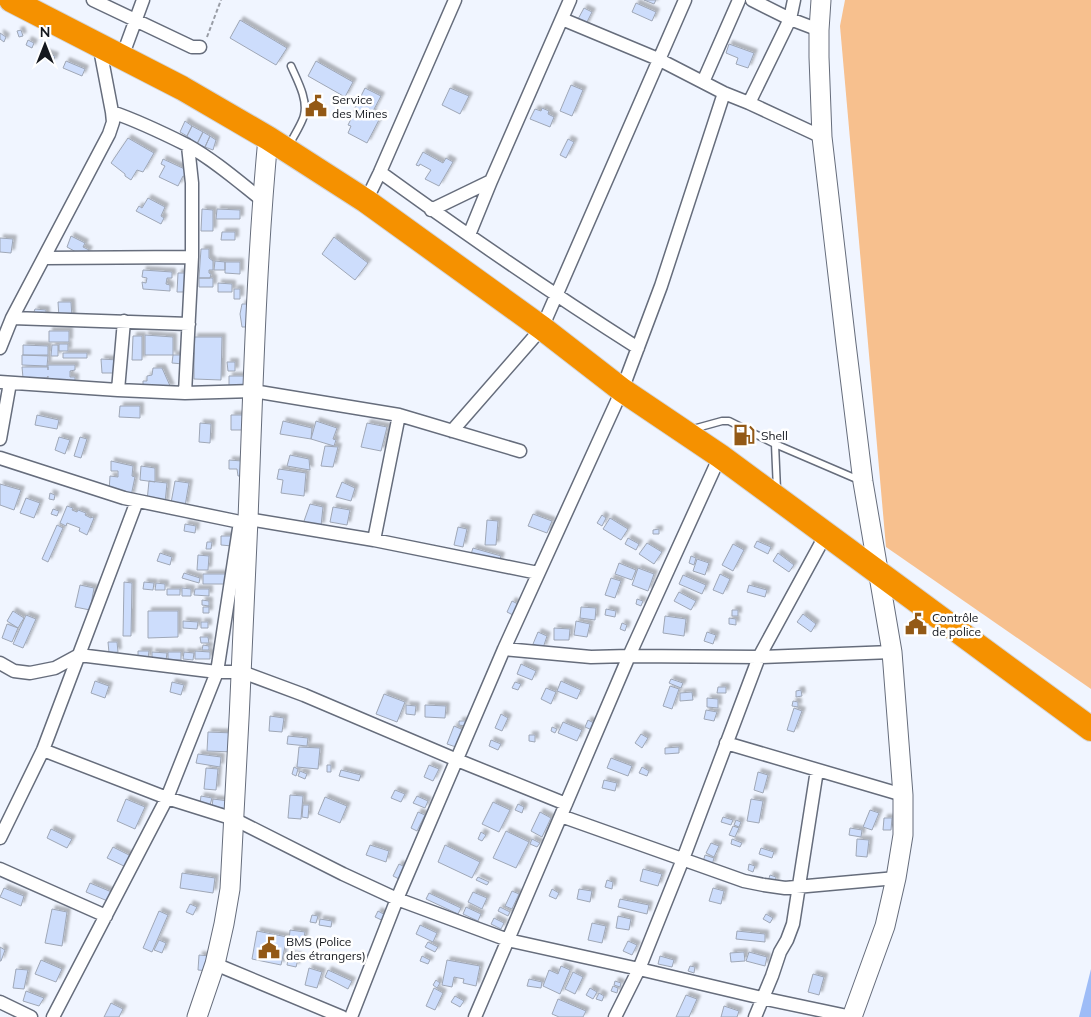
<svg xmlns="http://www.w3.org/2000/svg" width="1091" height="1017" font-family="Mulish,sans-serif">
<defs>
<filter id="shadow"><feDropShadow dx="3.5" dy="-3.5" stdDeviation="1" flood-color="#0004"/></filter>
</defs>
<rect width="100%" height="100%" fill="#f0f5ff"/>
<path fill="#f7c08e" d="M845,0H1091V689L886,547L840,26Z"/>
<path fill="#9ebcf7" d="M1091,969V1017H1079Z"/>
<path fill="#cdddfc" stroke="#9fa7b6" filter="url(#shadow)" d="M644,0H656L654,4Z
M636,3L656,12L652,21L632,12Z
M584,8L592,12L585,26L577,21Z
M240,20L287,48L276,65L230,38Z
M21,30L23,36L19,37L17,31Z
M0,33L6,37L4,42L0,39Z
M28,40L34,43L32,48L26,45Z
M729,44L754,53L748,68L736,64L738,58L726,53Z
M40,51L55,56L53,62L38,57Z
M66,61L85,69L82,76L63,68Z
M316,61L353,82L345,97L308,76Z
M571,85L583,90L572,116L560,111Z
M365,88L381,96L372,113L380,118L367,143L348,133L351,126L348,125L352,117L351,116Z
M450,88L469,96L460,114L442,105Z
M542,108L549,111L548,114L554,117L550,127L530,119L535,109L541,111Z
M185,121L192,126L187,136L180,132Z
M192,126L203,132L197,144L187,136Z
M203,132L210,136L205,147L197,144Z
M210,136L216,140L213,150L205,147Z
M128,138L154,153L143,172L137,170L131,180L125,176V174L111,163Z
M568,139L574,142L566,158L560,155Z
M423,152L443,163L446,158L453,162L439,186L425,179L431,170L420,164L419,166L416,165Z
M163,159L189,171L186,177L183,176L178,186L159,177L165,166L161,164Z
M148,198L165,207L161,216L164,218L161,224L136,211L139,206L142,208Z
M202,209L213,210V231H201Z
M217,209L240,210V219H216Z
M222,232H235V240H221Z
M71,236L85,243L83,247L89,250L85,257L67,247Z
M334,237L368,263L355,280L322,254Z
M0,238L13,239L11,253L0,252Z
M201,249H209V258L213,261V270H209V273L211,274L210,278H199Z
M215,261L225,262V270H214Z
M225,262H240V274L225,273Z
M143,270L172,272V278H167L166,284L170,285V291L143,289L142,282L146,283L147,278L142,277Z
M178,273H187L186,292H177Z
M199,278H213V287H199Z
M218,283L232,284V292H218Z
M234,289H240V299H234Z
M58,302H71L72,318H59Z
M242,304H250V327H242L240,314Z
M35,309L46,310V317H32Z
M49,331H69V342H49Z
M145,335L173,337V355H145Z
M133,336H142V360H132Z
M194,337H222L221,380L194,379Z
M59,344H68V351H59Z
M23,345L48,346V355H23Z
M52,345H58V356H51Z
M63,353H87V358H63Z
M22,355L48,356L47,366L22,365Z
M173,355H184L183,364L172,363Z
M101,359L118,360L117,373H102Z
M227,362H235V371H228Z
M48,365H75V370L70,371V377H75V383H48V376L47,378H23L22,367H48V370Z
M153,368H162L171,388L143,387V381H147V376L152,375Z
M229,376H246V387H229Z
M120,406H140V418L119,417Z
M37,415L59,420L57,429L35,425Z
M231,415H244V430H231Z
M283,421L312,428L311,439L280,434Z
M316,421L337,428L333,439L336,440L334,446L311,439Z
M200,423L211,424L210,443L199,442Z
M367,423L387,427L381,451L361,447Z
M59,437L70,440L65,454L55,450Z
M80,437L87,439L81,458L74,456Z
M325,446L338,447L333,467L321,466Z
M290,455L309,459L310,470L287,466Z
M229,460L242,461V476H238L237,469H229Z
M111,461L133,466L132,476L135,477L131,496L109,491L110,476L118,477V471H111Z
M141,466L155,468V482L140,480Z
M279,469L306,473L304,496L281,493L283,480L277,479Z
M149,481L167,483L165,503L147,501Z
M175,481L189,483L185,506L171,503Z
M342,482L355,488L351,501L336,497Z
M0,484L21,490L14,510L0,505Z
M50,493L55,495L54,500L49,499Z
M26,498L40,503L34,518L20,513Z
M310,504L323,507L321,526L303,524Z
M67,506L73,508L72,510L77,512L78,510L86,513L85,515L91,518L92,517L94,518L87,535L79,531L80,528L67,523L66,526L60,523Z
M333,507L350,510L347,525L330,522Z
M53,509L59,511L57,516L51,514Z
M533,514L552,521L547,533L528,526Z
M602,515L606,518L602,526L597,523Z
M610,518L628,529L621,540L603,529Z
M487,520L498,521L496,545H485Z
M185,524L196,526L195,533L184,531Z
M57,525L63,528L48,562L42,559Z
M458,527L467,529L463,547L454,545Z
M659,529V534H653V530Z
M221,536H232V546L221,545Z
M628,538L639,544L636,550L625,544Z
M757,541L771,547L768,554L754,547Z
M207,542H212L211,549H206Z
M647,543L662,552L654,564L639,554Z
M733,544L744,550L733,571L722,565Z
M473,548L501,556L499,562L471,554Z
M160,553L172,557L170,565L157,561Z
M778,553L794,565L789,572L773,561Z
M198,555L209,556L208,570H197Z
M691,556L696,558L694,565L689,563Z
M697,559L709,563L705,575L693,571Z
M619,563L636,570L632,580L615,574Z
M638,568L654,574L648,591L632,585Z
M184,573L200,578L199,583L182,578Z
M203,574H227L228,584H203Z
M720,574L730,579L723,594L713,590Z
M683,575L706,585L702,594L679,584Z
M611,578L621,581L615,598L605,595Z
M124,582L132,583L131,636H123Z
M144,582L154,583L153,590L143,589Z
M156,583L165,584V590H155Z
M80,585L94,588L90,610L75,607Z
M749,585L767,590L765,597L747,592Z
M182,588L191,589V596H182Z
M167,589H180V595H167Z
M195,589H209V596L194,595Z
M679,592L696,601L691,610L674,601Z
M637,599L643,601L641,606L636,604Z
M202,600L209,601V606L202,605Z
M512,601L522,606L517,617L507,612Z
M203,607H209V613H203Z
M581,607L596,608L595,620L580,618Z
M606,609L616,611L615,617L605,615Z
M732,610H738V616H732Z
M13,611L24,618L18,628L7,621Z
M148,611H178V637L148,638Z
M803,614L816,624L811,632L797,622Z
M26,615L36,619L23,648L13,644Z
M665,616L686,619L684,636L663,633Z
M729,618L736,619V625L729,624Z
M183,621L198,622L197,629L183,628Z
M576,621L590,624L587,637L574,635Z
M201,622H208V628H201Z
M622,623L627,625L625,631L620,629Z
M7,624L18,628L12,642L2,638Z
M554,628L570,629L569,640H554Z
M538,632L547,636L543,648L533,644Z
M707,632L716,635L713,644L704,641Z
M200,637H208L209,643H201Z
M108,642H117L118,652L109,653Z
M203,645L209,646V650H202Z
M138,651H149L148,659H138Z
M195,651L210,652V659H195Z
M152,652L167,653L166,660H152Z
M168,652H181V660H168Z
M184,652L194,653L193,660L183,659Z
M521,664L536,671L532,680L517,674Z
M671,679L683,683L681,688L669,683Z
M95,681L109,686L105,698L91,693Z
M561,681L581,690L577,699L557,691Z
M172,682L184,685L181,695L170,692Z
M515,682L521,684L518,690L512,688Z
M670,686L679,689L672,709L663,706Z
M718,687H726V693H717Z
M546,688L556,692L551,704L541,699Z
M801,690L802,696L796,697V691Z
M692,692L693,700L680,701V693Z
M384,694L405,702L397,722L376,714Z
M707,698L718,699V708L707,707Z
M793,701L798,702V707L792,706Z
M406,705L416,706L415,715L406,714Z
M425,705L446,706L445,718L425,717Z
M794,708L802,711L794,732L787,730Z
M706,710L717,712L714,721L704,719Z
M501,714L508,718L502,731L495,728Z
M270,716L284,718L282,732L269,731Z
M588,720L594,723L592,730L585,727Z
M459,721H466L465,726L459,725Z
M563,722L582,730L577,741L558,733Z
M454,726L466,731L459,748L447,744Z
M552,727L557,729L555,733L551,731Z
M208,732L234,733L233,752L207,751Z
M641,734L648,738L642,748L635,743Z
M529,735H535V742L529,741Z
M288,736L308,738L307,746L287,744Z
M491,740L501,744L498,750L489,746Z
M299,747L320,748L318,769L297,767Z
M679,747V753L665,754V748Z
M198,754L221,757L220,767L196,763Z
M611,758L632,766L628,776L607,768Z
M327,765H331V772H327Z
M429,765L439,769L433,781L424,777Z
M294,767L298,769L296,776L292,774Z
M642,767L649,771L647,776L639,773Z
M206,768L218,769L216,790L204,789Z
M341,770L361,775L359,781L339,776Z
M300,771L307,774L305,779L298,776Z
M758,772L768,775L763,793L754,790Z
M604,780L617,783L615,791L602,788Z
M395,790L405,794L401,802L391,798Z
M290,795L303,796L301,819L288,818Z
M201,796L212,798L210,805L200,803Z
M417,796L428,801L425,808L413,803Z
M325,797L347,806L340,823L318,814Z
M126,799L145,807L135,829L117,821Z
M213,799L229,801L227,809L212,806Z
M751,799L763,801L759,823L747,821Z
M493,802L510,810L499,832L482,824Z
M518,804L524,807L522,813L515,810Z
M303,805H309L308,818L302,817Z
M870,810L879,813L872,830L863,827Z
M418,812L425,815L417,831L411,828Z
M540,812L551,818L542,837L531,831Z
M723,817L733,820L731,825L721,822Z
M884,818H892L891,830H883Z
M736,820L741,822L739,827L734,825Z
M733,826L739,828L735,837L729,835Z
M850,828L862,830L861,837L849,835Z
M51,829L72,839L67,848L47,838Z
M506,831L529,842L516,868L493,858Z
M481,832L486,835L482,841L478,839Z
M532,839L540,843L537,847L530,844Z
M732,839L742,843L740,847L731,844Z
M857,839L869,840L867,857L856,856Z
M711,843L719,846L714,857L706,853Z
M370,845L389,851L386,862L366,855Z
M445,845L480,862L472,878L438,862Z
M113,847L131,856L126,867L107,858Z
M761,848L774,852L772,858L759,854Z
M705,855L714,858L712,865L703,862Z
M399,864L405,867L399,879L393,876Z
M749,864L755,866L753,872L748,870Z
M643,869L662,874L658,886L640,881Z
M182,873L215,878L213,893L180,888Z
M770,875L776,877L775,883L768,881Z
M478,877L489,882L487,885L476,880Z
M607,880L613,882L612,889L605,887Z
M90,883L114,893L110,902L86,892Z
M4,888L24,896L21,906L0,897Z
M713,888L724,891L721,904L709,901Z
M552,889L559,893L556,899L549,896Z
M579,889L592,891L590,902L577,899Z
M512,891L519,894L512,909L505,906Z
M473,892L487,898L482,909L468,902Z
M429,893L461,908L458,914L426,899Z
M620,899L649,905L647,914L618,907Z
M190,904L197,907L193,915L186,912Z
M466,907L481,914L478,921L463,914Z
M500,907L510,912L508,916L498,911Z
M52,909L67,912L62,946L45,943Z
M159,911L168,915L152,952L143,948Z
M378,911L389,917L386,922L375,917Z
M766,914L773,918L770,923L763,919Z
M312,915L318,916L316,923L310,922Z
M618,916L631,919L629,930L616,928Z
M494,918L504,923L501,929L491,924Z
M320,919L332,921L331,927L319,925Z
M592,923L606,926L602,943L588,940Z
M420,925L437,933L433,942L416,934Z
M290,930L305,932L303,943L289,941Z
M257,931L287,937L281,965L252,959Z
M737,931L765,934V942L736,939Z
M159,940L166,943L162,953L154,950Z
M628,941L637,945L632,955L623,951Z
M428,942L438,947L435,952L425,947Z
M0,947L5,950L1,961H0Z
M744,952L745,961L731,962L730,953Z
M749,952L767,957L765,966L746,961Z
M289,954L299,956L296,967L287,965Z
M199,955L210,956L209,971L198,970Z
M422,956L430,960L428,964L420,961Z
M660,956L674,960L672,967L658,964Z
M41,960L62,969L56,982L35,974Z
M447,960L480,966L476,986L463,983L464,979L454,977L452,987L442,985Z
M561,966L570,970L560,994L543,986L549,970L558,974Z
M690,966L695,967L694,973L688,971Z
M309,968L322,972L317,988L305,985Z
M16,969L28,970L24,989L13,988Z
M328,970L352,981L348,989L325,977Z
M573,972L583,977L575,994L565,989Z
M813,974L824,977L819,995L808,992Z
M529,979L542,982L541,988L527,986Z
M436,980L440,983L437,988L433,985Z
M615,981L621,983L620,987L614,985Z
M613,986L618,988L617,993L611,991Z
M434,988L443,993L435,1010L426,1006Z
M590,988L597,992L593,999L586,995Z
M26,991L44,998L39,1006L23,1001Z
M599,993L604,996L602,1001L596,999Z
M686,995L697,999L689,1017H676Z
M455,996L464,1001L460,1007L451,1002Z
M558,999L586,1011L583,1017H559L552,1014Z
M111,1003L123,1009L119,1017H104Z
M724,1006L739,1011L737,1017H721Z"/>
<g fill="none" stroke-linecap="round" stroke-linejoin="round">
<g stroke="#666d7c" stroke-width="9">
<path id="lane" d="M288,147C292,139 303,122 304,115C308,99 297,80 291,66
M693,429L722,421H729L775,444L777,490
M775,444L859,480"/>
</g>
<g stroke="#666d7c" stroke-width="15">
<path id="street" d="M93,0L192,47H200
M752,0L790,19L819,30
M562,19L658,59L724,93L749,103L822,137
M122,57L143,0
M703,82L739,0
M749,103L790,19L794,0
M112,112C138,121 163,133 187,145C214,160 238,181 262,200
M380,172C464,233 550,292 638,348
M366,201L380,172L455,0
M431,210L491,181L570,0
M469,235L491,181
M45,258L192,257
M12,318L189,324
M0,348L12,318L109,134L113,122L112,112L99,44
M0,382L118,390L185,393L253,391L399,415L520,451
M118,390L124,321
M185,393L192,257V183L188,146
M452,431L542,328L685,0
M0,439L10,383
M0,458L124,498L240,522L248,519L374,540L538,573
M374,540L399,415
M504,649L591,657L629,656L759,657L892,652
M0,663L14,671L30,673L55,668L79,655L217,672H242L304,695L457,760L566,804
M726,743L903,795
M43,750L167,798L234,819L343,874L397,899L508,940L639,969L762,998L852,1017
M561,816L744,881L764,885L785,888L896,878
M0,838L43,750L137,501
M0,869L106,916
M215,964L342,1017
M0,1002L31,1017
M53,1017L167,798L217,672L240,522
M351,1017L397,899L504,649L622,390L661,286L724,93
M475,1017L629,656L720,456
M615,1017L639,969L683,859L759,657L826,534
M755,1017L772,976L780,952L787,940L793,924L817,770"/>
</g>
<g stroke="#666d7c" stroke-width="21">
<path id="secondary" d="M821,0L819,30V57L822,137L846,344L863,482L892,652L903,795V835L896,878L885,926L852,1017
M197,1017L215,964L224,924L230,889C237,766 243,642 248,519C253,392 256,265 268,138"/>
</g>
<g stroke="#d5d5d6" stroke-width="26">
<path id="highway" d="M11,0L182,88L268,138L366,201L542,328L622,390L720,456L1091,729"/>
</g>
<path stroke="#999da6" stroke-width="2" stroke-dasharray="4 2.5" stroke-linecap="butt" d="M207,37L221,0"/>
<use href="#lane" stroke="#fff" stroke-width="6"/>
<use href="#street" stroke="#fff" stroke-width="12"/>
<use href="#secondary" stroke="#fff" stroke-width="19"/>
<use href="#highway" stroke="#f59100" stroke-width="24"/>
</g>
<defs>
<g id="civic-bare" transform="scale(1.725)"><path d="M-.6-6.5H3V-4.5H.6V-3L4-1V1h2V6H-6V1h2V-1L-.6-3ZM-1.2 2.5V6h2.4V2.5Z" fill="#935916" stroke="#fff" stroke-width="2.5" paint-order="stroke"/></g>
<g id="fuel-bare" transform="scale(1.725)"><path d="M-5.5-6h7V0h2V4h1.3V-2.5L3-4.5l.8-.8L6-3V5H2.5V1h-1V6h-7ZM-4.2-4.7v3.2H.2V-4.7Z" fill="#935916" stroke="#fff" stroke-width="2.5" paint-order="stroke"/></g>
</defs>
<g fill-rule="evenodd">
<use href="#civic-bare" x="316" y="106"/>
<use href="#fuel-bare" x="744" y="435"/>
<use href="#civic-bare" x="916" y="624"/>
<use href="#civic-bare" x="269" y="948"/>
</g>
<g text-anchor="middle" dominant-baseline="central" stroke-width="5" stroke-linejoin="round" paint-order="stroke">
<g font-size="12" fill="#15181e" stroke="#fff" text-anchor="start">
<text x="332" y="99">Service<tspan x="332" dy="14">des Mines</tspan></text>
<text x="761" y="435">Shell</text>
<text x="932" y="617">Contrôle<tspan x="932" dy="14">de police</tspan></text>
<text x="286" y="941">BMS (Police<tspan x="286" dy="14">des étrangers)</tspan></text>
</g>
</g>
<g transform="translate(45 45)" stroke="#ffffff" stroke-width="4" paint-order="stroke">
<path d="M0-4L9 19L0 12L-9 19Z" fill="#15181e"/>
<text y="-8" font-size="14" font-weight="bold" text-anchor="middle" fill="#15181e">N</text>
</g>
</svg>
